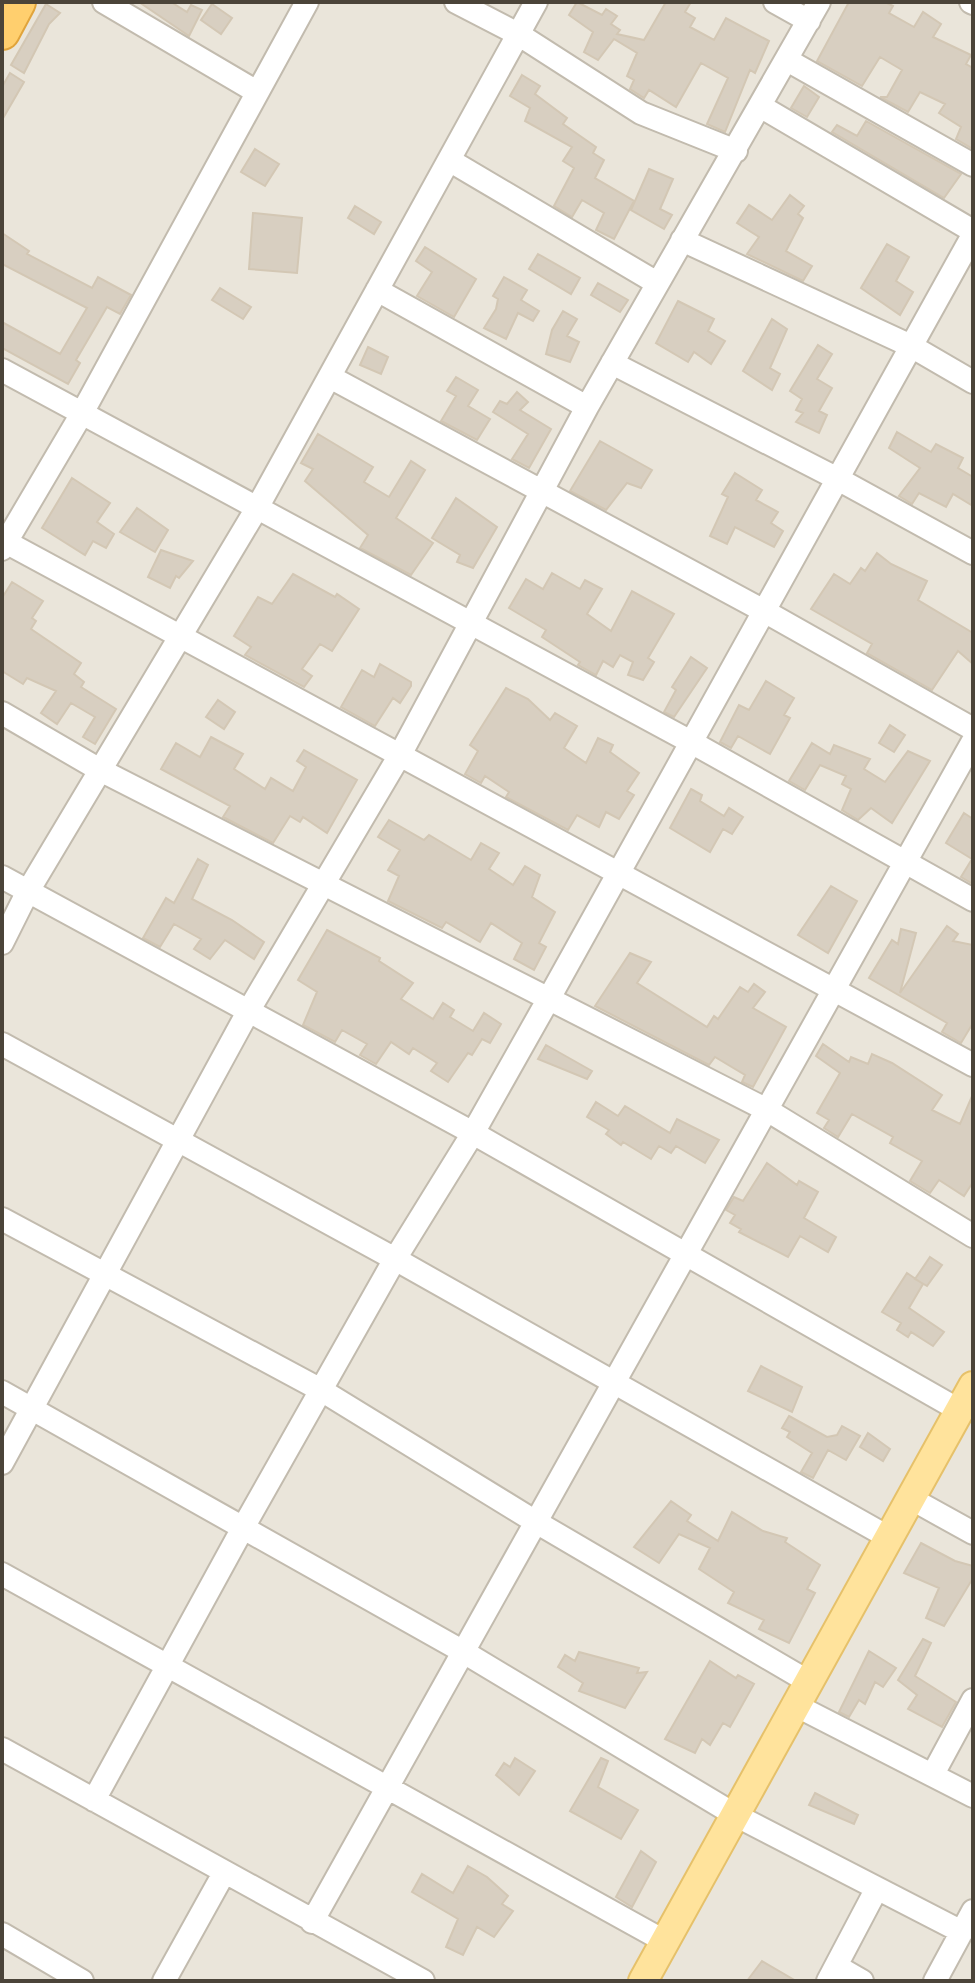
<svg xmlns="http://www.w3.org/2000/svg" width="975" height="1983" font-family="'Roboto Condensed',sans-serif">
<rect width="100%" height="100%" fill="#f6f3ec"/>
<path fill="#eae5da" d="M2,2H973V1981H2Z"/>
<path fill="#d8cfc1" stroke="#d3c7b4" stroke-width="2" d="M139,2H171L187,12L191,5L202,10L189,36Z
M577,2L602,15L606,9L617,16L611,24L620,30L617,34L644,40L666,2H691L685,12L695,18L690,27L714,40L726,18L769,41L755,73L750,70L725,132L707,124L728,78L701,63L676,107L649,90L644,98L630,89L634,80L627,76L637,53L614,39L598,60L584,52L593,32L569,15Z
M849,2H885L893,6L889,13L914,27L923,12L941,24L933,37L971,55L966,64L973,68V149L956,139L961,127L939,113L945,104L920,92L908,112L880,97H887L902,70L880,57L862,86L817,61Z
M46,4L60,13L49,24L24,73L11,65Z
M212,4L232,18L221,34L201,20Z
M10,73L24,82L2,120V87Z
M522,75L540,86L535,94L567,118L563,124L596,147L593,153L604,160L595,178L634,201L614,239L596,230L604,213L582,200L572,217L554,206L574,168L563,161L572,147L525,121L530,108L510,96Z
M804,86L819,97L807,117L791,108Z
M866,121L961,174L944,198L832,132L837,125L857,136Z
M255,149L279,164L265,186L241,172Z
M649,169L673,179L660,209L672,215L664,229L631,210Z
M790,195L804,206L798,214L803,218L786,251L812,266L803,281L747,254L759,237L737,223L749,205L772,220Z
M355,206L381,222L374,234L348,218Z
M253,213L302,218L297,273L249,269Z
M2,233L29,251L27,254L92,288L98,277L131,295L120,314L107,307L76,360L80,363L68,384L2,348V322L60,354L87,308L2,264Z
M887,244L909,257L896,281L913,292L900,315L861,288Z
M425,247L476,279L454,317L417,296L432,272L416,261Z
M538,254L580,278L571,294L529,269Z
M504,277L527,290L521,300L539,311L533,321L518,313L506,339L484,328L496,309L498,299L493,296Z
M598,283L628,300L620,312L591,295Z
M220,288L251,307L243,319L212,300Z
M678,301L714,319L708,331L725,341L711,364L694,352L688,362L656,343Z
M563,311L577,319L567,336L579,342L570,362L546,354L552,330Z
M772,319L787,329L770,368L780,374L772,390L743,371Z
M818,345L832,354L817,379L832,388L819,411L827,415L819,433L796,422L803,413L796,410L802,399L790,391Z
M368,347L388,357L381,374L360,365Z
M456,377L478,390L468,406L490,419L477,440L441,421L456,396L447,391Z
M517,392L528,402L520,410L551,429L529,468L512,459L528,434L493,412L500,401L507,404Z
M897,432L931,452L936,444L963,458L958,468L973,477V506L953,494L946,507L919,493L912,504L899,496L920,468L889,448Z
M318,434L373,467L364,482L389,497L411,461L425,470L396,518L433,543L411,575L360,548L368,535L305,481L313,469L301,463Z
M600,441L652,470L641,488L627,483L606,510L570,491Z
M735,473L762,490L756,500L778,512L771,523L783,531L774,547L735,527L727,544L710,536L728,497L722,494Z
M72,478L110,503L97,522L114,534L106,548L93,541L85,555L42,528Z
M456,498L497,527L473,568L457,562L460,555L432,538Z
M137,508L168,530L155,552L120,532Z
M161,550L193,561L179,578L176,576L170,588L148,577Z
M877,553L891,564L927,581L918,600L973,633V664L958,651L932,690L867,653L872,644L811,609L834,574L850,584L861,568L865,571Z
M552,573L580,589L585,580L602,589L587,614L611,631L632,591L674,614L648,658L654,662L643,680L628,675L633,662L620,655L613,667L603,661L596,675L578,665L580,662L542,637L546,630L509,608L526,579L543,589Z
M293,574L335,597L337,594L359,609L332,651L320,644L302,669L312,676L304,687L245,655L251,647L234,636L258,597L272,604Z
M12,582L43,601L32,618L36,621L31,629L81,663L74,674L84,682L81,687L116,709L95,744L83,737L95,717L71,703L57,724L41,713L56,691L27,678L23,684L2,671V598Z
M691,657L707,668L674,717L664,712L676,690L672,687Z
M380,664L411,682V686L400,703L393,698L375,726L341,707L362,670L374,677Z
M766,681L794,698L784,715L790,718L770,754L738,736L731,748L720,742L739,705L749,710Z
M506,688L528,699L550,720L555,713L577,726L564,748L586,763L598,738L613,745L610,752L639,773L627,791L634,795L619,819L606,812L599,827L577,815L568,830L506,797L509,792L485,776L481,783L465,774L478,751L470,745Z
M218,700L235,712L224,729L206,717Z
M890,725L905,735L894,752L879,743Z
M211,737L243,754L234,769L265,789L271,778L293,791L306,767L297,761L304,750L357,780L327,833L303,817L300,822L290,816L273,843L223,817L230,806L161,769L176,743L200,757Z
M812,743L830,754L834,745L870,759L864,769L885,782L908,751L930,761L892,823L871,808L858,820L842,810L851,789L842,784L846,776L820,765L805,790L789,781Z
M691,789L702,795L700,801L724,816L729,808L743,817L732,834L723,829L710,852L670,828Z
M964,813L973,819V884L961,877L972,859L946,843Z
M389,820L424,840L429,835L471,860L481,843L499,853L489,869L513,885L525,866L540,875L532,897L555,912L539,943L546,947L534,970L514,959L522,943L491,923L480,942L446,922L442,928L388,901L399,876L388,870L400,850L378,837Z
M198,859L208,865L192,899L232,920L264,942L254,959L225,940L210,959L194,949L201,939L174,924L160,947L143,938L166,898L174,903Z
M831,886L857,901L828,953L798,935Z
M947,926L958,934L953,941L973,945V1023L961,1043L942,1032L947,1023L869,978L892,940L898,944L901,929L916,933L900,993Z
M327,930L380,958L379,961L413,983L401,999L433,1019L443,1003L454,1010L450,1017L473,1031L484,1013L501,1024L490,1043L482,1039L472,1055L468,1053L448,1082L431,1071L437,1063L413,1048L409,1054L391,1042L376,1064L360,1055L367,1044L342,1030L335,1042L303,1025L317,992L298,980Z
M630,953L651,962L637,983L707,1027L714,1016L718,1019L740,987L748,992L754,984L765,992L753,1008L786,1027L753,1087L742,1082L745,1075L715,1057L709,1065L595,1006Z
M823,1044L849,1062L851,1057L868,1064L872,1054L892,1063L942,1095L932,1110L960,1124L973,1094V1182L964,1196L939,1180L930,1193L910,1181L922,1161L890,1143L893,1137L852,1114L838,1137L824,1128L829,1120L817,1113L840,1073L816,1056Z
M546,1045L592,1071L587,1079L538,1059Z
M596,1102L618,1116L625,1106L670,1133L677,1119L719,1140L705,1163L676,1146L671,1153L659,1146L651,1159L623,1142L621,1145L606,1134L609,1130L587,1117Z
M767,1163L797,1185L799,1181L818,1192L804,1218L836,1237L828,1252L800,1236L788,1257L739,1232L741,1229L730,1223L735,1215L726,1210L734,1197L743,1201Z
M930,1257L942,1265L927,1286L915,1279Z
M907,1273L923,1284L909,1308L944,1332L933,1346L911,1332L908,1337L897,1330L901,1323L882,1312Z
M761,1366L802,1387L792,1412L748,1391Z
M789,1416L827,1437L837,1435L842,1426L860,1436L846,1460L828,1450L813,1478L801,1472L812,1453L787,1437L790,1432L782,1428Z
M868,1433L890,1449L883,1461L860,1447Z
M671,1501L691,1515L687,1521L718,1541L732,1512L763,1531L787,1538L785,1542L820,1565L807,1589L815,1593L789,1643L759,1629L764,1620L728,1603L734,1592L699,1569L710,1548L679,1534L659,1563L634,1547Z
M921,1543L955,1561L973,1566V1578L944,1626L926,1618L939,1588L904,1573Z
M923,1639L931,1643L915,1676L956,1702L942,1727L908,1709L917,1695L898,1680Z
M869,1651L896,1668L883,1687L875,1682L865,1704L859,1700L849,1717L839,1712Z
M579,1652L639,1668L637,1673L647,1672L625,1708L579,1691L583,1683L558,1667L565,1655L575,1661Z
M710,1661L736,1678L738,1675L754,1684L730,1727L723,1723L710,1745L702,1739L695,1753L665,1739Z
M515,1758L535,1771L519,1795L496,1775L504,1763L510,1767Z
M601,1758L608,1761L598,1787L638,1810L621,1839L570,1811Z
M815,1793L858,1815L854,1824L809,1805Z
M641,1851L656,1862L632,1907L616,1897Z
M468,1866L487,1877L508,1896L502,1904L513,1911L494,1937L477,1927L463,1955L446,1947L458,1919L412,1892L422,1874L453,1893Z
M762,1961L796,1981H747Z"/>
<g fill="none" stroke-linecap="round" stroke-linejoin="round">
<g stroke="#c2bbae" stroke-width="26">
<path id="minor" d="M104,2L257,92
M456,2L518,34L641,113L736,151
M775,2L809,21
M971,2L973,3
M787,60L973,165
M760,106L973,231
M449,160L657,283
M682,240L911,346L973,382
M377,290L587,407
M612,363L836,478L973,553
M2,370L691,742L973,900
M330,377L764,611L973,729
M2,540L973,1065
M2,549L81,415L307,2
M2,713L100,770L767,1110L973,1236
M2,877L473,1133L959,1410
M2,943L28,891L257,508L536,2
M2,1044L395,1259L888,1537
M2,1219L321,1390L536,1522L809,1682
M2,1392L462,1651L737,1816L962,1932
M2,1463L249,1010L401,753L587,407L819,2
M910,1498L973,1533
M2,1574L666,1942
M797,1706L973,1796
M2,1749L423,1981
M933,1774L973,1700
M94,1800L244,1526L395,1259L473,1133L548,1000L973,235
M312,1922L973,741
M2,1934L82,1981
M836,1966L862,1981
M164,1981L224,1873
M828,1981L876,1890
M935,1981L973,1911"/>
</g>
<g stroke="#e6c16a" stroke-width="32">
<path id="major" d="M643,1981L973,1386"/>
</g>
<g stroke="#e0a43c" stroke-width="38">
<path id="highway" d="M2,32L18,2"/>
</g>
<use href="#minor" stroke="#fff" stroke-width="22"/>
<use href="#major" stroke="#ffe39c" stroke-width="28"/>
<use href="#highway" stroke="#ffcf6e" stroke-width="34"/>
</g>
<rect width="975" height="1983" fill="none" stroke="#4b4439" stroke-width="8"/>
</svg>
